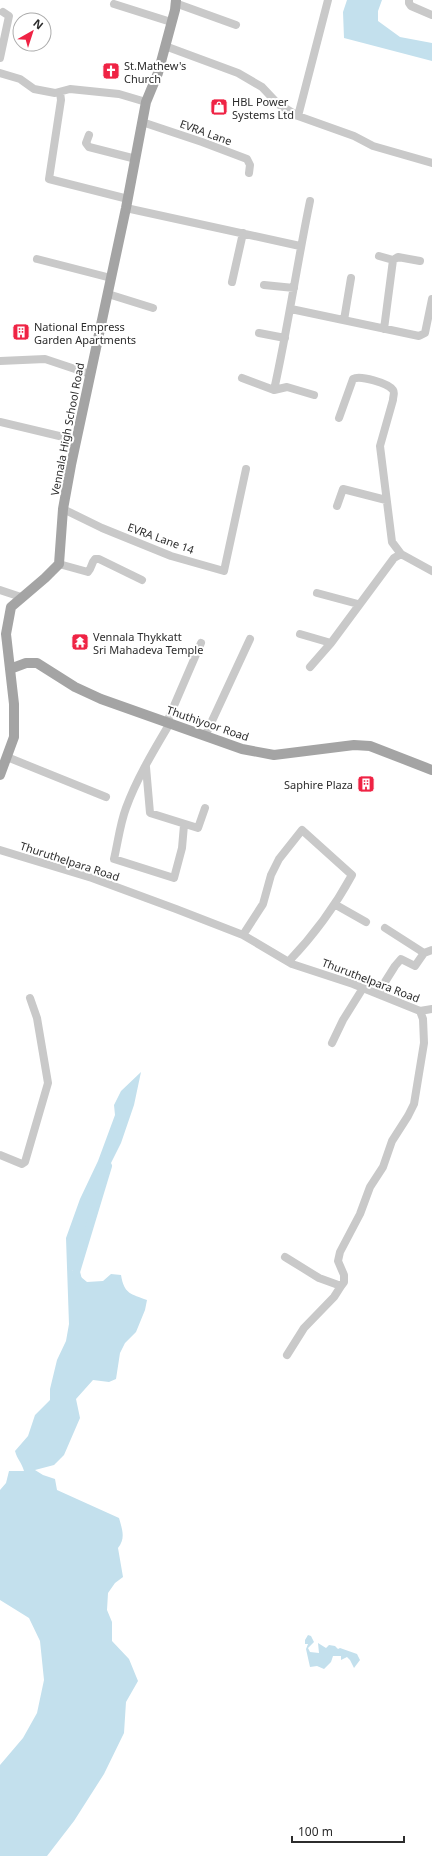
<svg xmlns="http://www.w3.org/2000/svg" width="432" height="1856" font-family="'Noto Sans',sans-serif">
<rect width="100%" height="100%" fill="#fff"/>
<path fill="#c3e0ed" d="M347,0H382L378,11V21L400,37L432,43V61L344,38L343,12Z
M141,1072L134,1105L121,1143L103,1179L95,1203L76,1267L72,1271L75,1277H81L87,1282L103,1281L111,1274L121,1275C124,1294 131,1294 147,1300L145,1310L136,1332L125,1343L120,1353L116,1379L109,1382L93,1380L76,1399L80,1418L64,1455L54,1465L35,1470L43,1475L55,1479L57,1490L119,1518C122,1529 126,1538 118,1548L123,1577L115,1583L108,1593L107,1610L112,1622V1641L129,1659L138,1681L126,1702L124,1733L104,1774L74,1821L47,1856H0V1765L23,1738L37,1713L44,1680L40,1641L29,1618L0,1600V1490L6,1483L9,1471H24C22,1463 17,1459 15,1451L28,1436L35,1415L50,1400V1389L57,1360L66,1341L69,1324L66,1238L80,1199L98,1161L115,1115L114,1105L121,1091Z
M308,1635L311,1636L314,1642L308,1648L310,1652L319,1653L318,1643L326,1648L329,1645L335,1646L338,1649L340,1648L357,1654L360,1660L354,1668L350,1660L347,1657L341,1660V1656H333L331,1662L324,1669L317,1666L310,1667L306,1649L308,1644H305V1640Z"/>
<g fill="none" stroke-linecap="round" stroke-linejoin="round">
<path stroke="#c3e0ed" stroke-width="8" d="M80,1288L76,1272L108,1166"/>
<path stroke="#c9c9c9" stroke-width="8" d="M409,0V3L411,6L432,15
M175,3L236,25
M114,4L171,22
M165,46L238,73L262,87L278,104L298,116L354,136L373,146L432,163
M0,58L9,16L3,12
M0,73L20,79L34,89L55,93L70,89L119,94L146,102
M60,92L61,100L49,179L128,199
M298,116L328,0
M142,122L202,142L247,159L250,165L249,173
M89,135L86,143L89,147L136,159
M126,208L300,246
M379,256L393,260
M37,259L111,278
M232,282L243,233
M264,285L294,288
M108,294L153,308
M291,309L419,336L425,333L432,299
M344,320L351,278
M384,329L393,260L398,257L420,261
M259,333L285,338
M0,361L45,359L90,374
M242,378L274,390L287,387L314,395
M274,390C288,327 297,264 310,201
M339,418L353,379C360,375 388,383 393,390C395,393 393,396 393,400L380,446L392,542L401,554L432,571
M0,422L76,440
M337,506L343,489L386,500
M63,509L102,528L171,556L224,571L246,469
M59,564L88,572C92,568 91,563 95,559H99L142,580
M0,590L21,597
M317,593L358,604
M300,634L331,643L394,558L401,554
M310,667L331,643
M167,722L201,643
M170,723C154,750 137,778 126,808C120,824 118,842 114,859L174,878L182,848L184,825
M205,736L250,639
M7,757L106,797
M146,767L150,813L198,828L205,808
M0,850L92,878L176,909L243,935L292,964L353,984L420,1011L423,1019L424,1043L414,1104L408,1116L392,1141L383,1167L370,1187L360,1214L340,1252L338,1261L344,1275V1282L341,1286L319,1278L285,1257
M336,905L366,922
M385,928L424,953L432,950
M243,935L263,904L271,875L279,859L302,830L352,875C334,908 315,934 289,961
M378,993L395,966L401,959L415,966L424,953
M420,1011L432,1009
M332,1043L343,1020L363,988
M0,1155L22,1164L25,1162L48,1083L37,1018L30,998
M287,1355L304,1328L334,1297L341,1286"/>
<path stroke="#a4a4a4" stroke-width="10" d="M10,669L26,663H37L75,687L101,699L242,749L274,755L354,745L370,746L432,770
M0,775L14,737V704L6,634L11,607L45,578L59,564L63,509L71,465L126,208L146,102L158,73L175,10L176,0"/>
</g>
<defs>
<g id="church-square" transform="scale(0.9)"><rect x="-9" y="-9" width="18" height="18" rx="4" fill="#ef2344" stroke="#fff"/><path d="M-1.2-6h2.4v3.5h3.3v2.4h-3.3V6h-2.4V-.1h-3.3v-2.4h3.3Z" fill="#fff"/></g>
<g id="shop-square" transform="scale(0.9)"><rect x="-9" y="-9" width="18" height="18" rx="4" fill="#ef2344" stroke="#fff"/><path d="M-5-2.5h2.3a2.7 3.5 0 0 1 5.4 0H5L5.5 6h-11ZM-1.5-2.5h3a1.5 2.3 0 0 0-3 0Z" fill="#fff"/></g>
<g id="building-square" transform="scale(0.9)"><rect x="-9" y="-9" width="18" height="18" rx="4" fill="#ef2344" stroke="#fff"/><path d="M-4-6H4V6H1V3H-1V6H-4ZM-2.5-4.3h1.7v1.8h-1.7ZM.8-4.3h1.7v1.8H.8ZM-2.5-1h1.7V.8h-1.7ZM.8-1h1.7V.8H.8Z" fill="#fff"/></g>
<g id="temple-square" transform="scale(0.9)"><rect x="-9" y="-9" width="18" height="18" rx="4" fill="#ef2344" stroke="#fff"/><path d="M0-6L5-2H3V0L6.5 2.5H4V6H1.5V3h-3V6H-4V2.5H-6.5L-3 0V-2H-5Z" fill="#fff"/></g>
</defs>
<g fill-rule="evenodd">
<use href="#church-square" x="111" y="71"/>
<use href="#shop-square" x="219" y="107"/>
<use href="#building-square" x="21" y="332"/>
<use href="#temple-square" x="80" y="642"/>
<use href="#building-square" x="366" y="784"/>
</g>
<g text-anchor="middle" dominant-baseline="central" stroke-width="4" stroke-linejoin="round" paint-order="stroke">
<g font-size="11" fill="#2c2c2c" stroke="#fff" text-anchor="start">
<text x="124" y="65">St.Mathew's<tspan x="124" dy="13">Church</tspan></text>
<text x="232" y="101">HBL Power<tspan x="232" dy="13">Systems Ltd</tspan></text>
<text x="34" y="326">National Empress<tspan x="34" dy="13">Garden Apartments</tspan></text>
<text x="93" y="636">Vennala Thykkatt<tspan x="93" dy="13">Sri Mahadeva Temple</tspan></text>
<text x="353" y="784" text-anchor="end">Saphire Plaza</text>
</g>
<g font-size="11" fill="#2c2c2c" stroke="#fff">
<text transform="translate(206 132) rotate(20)">EVRA Lane</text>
<text transform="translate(67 429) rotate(-79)">Vennala High School Road</text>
<text transform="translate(161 538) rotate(20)">EVRA Lane 14</text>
<text transform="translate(208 723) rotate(19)">Thuthiyoor Road</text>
<text transform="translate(70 861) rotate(18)">Thuruthelpara Road</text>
<text transform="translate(371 980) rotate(21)">Thuruthelpara Road</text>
</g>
</g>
<g transform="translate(32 32) rotate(39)"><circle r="19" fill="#ffffff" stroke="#ababab"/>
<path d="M0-3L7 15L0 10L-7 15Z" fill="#ef2344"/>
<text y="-6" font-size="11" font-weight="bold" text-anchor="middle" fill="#2c2c2c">N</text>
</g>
<path d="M292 1836v6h112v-6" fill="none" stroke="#2c2c2c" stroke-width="2"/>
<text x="298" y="1836" font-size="12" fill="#2c2c2c" stroke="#ffffff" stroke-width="3" paint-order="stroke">100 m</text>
</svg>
